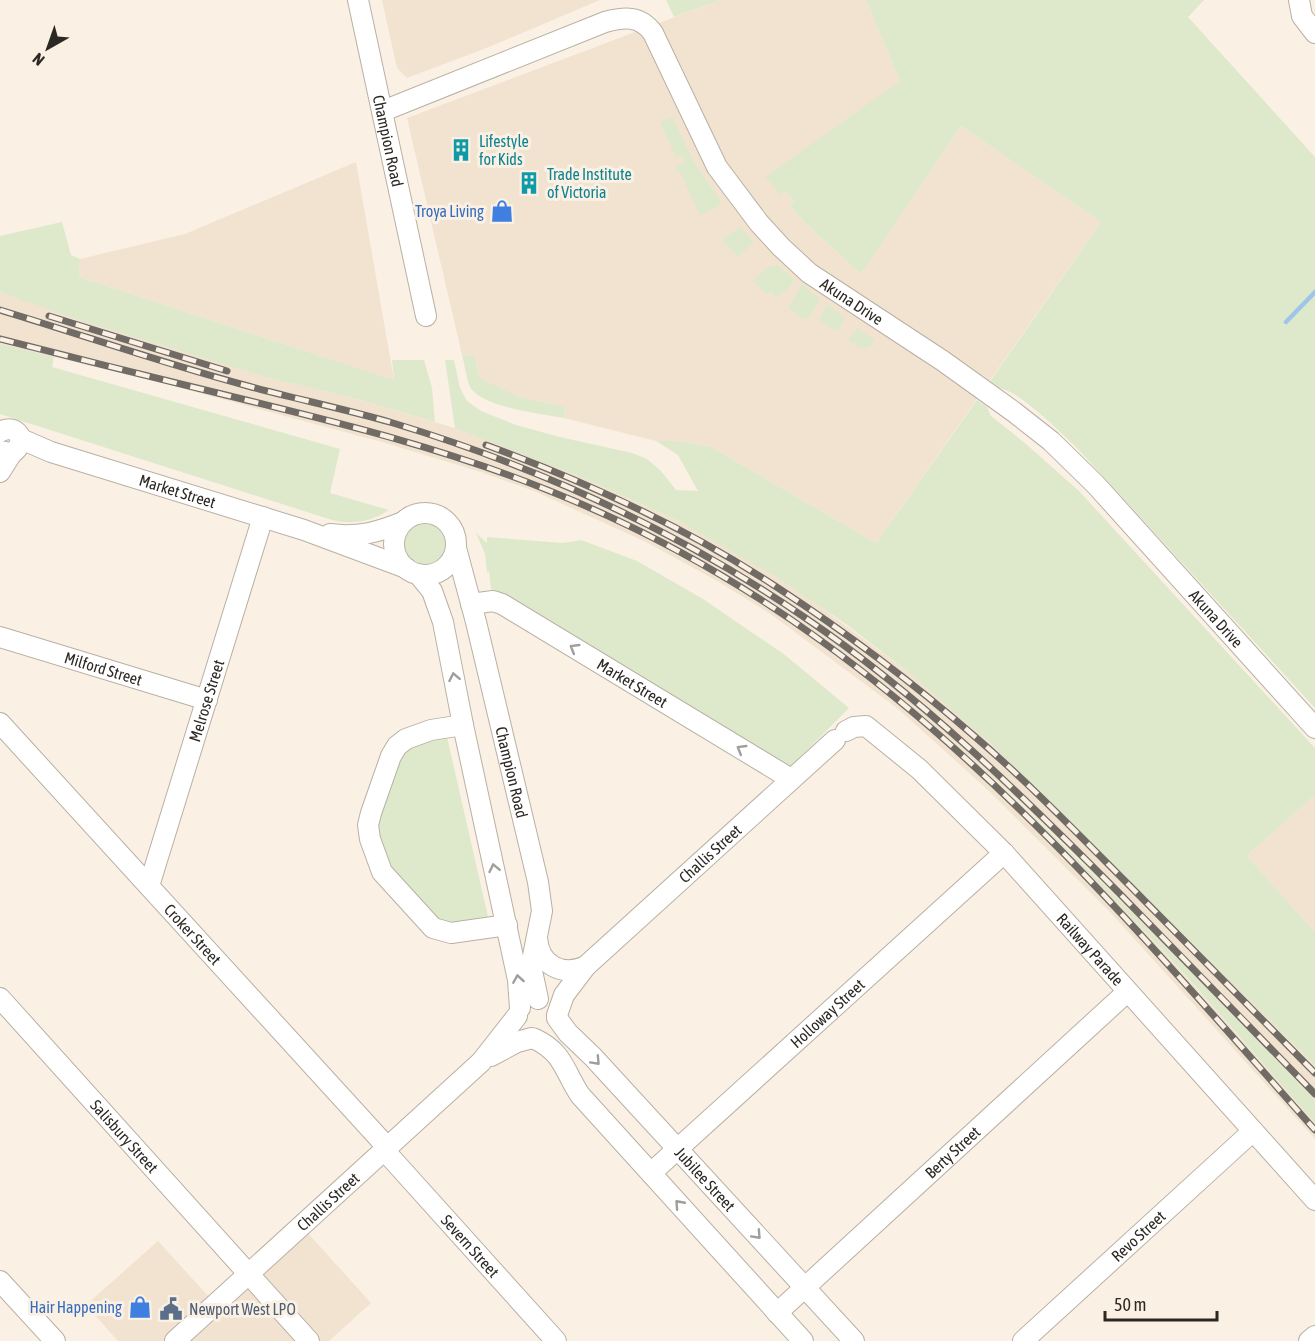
<svg xmlns="http://www.w3.org/2000/svg" width="1315" height="1341" font-family="'Asap Condensed',sans-serif">
<rect width="100%" height="100%" fill="#faf0e4"/>
<path fill="#f1e3d0" d="M382,0H600L489,47L407,78L397,68Z
M720,0H866L900,81L781,194L785,191L794,201L790,205L805,223L861,274L961,126L1101,222L876,543L711,447L678,441H656L564,418L566,407L517,396L504,391L480,378L475,356L462,355L407,118Z
M356,162L394,380L79,277L80,259L185,234Z
M0,292L269,378L357,399L475,434L583,478L677,520L734,551L807,597L907,671L961,716L1036,787L1315,1065V1100L1077,857L1020,802L951,740L1059,843L1122,906L1213,1007L1315,1123V1139L1112,914L988,790L897,708L772,615L719,582L646,542L534,491L481,472L382,442L166,384L0,344Z
M1315,795V932L1247,856Z
M306,1231L371,1303L329,1341H118L86,1305L158,1241L220,1309Z"/>
<path fill="#dee9cc" d="M666,0H720L674,17Z
M866,0H1204L1188,17L1315,157V708L1078,449C1062,434 1014,385 995,388L989,383L1101,222L961,126L861,274L805,223L790,205L794,201L785,191L781,195L765,177L900,81Z
M670,118H673L694,162L721,201L719,206L700,215L679,170L676,171L675,167L685,162L682,156L676,158L660,122Z
M62,222L71,255L80,259L79,277L394,380L392,360H424L432,388L435,422L357,399L269,378L70,317L0,292V236Z
M741,227L754,242L738,257L721,240Z
M777,265L794,279L790,287L777,297L771,292L767,294L752,281L768,267Z
M802,284L820,299L809,318L803,319L788,308Z
M827,304L845,318L838,331L833,330L819,320Z
M857,328L875,340L871,346L861,349L848,340Z
M0,344L54,357L52,367L340,449L330,493L389,510C370,522 353,525 332,520L0,414Z
M462,355L475,356L480,378L517,396L566,407L564,418C542,414 481,407 470,387C466,378 465,365 462,355Z
M445,360H454L460,388L467,401L481,411L516,425L560,437L632,453L647,459L661,471L676,490L698,491L678,455L656,441H678L711,447L876,543L977,400L987,407L991,416L1026,444L1079,491L1315,748V795L1247,856L1315,932V1065L990,743L907,671L843,622L774,576L677,520L583,478L455,428Z
M401 545a24 24 0 1 1 48 0a24 24 0 1 1-48 0Z
M476,533L487,543V537L563,543L581,540L637,561L703,599L785,655L849,708L789,768L524,606L491,589L489,571L487,572L485,554Z
M921,714C1060,835 1187,968 1315,1100V1123C1251,1050 1188,976 1121,906C1057,839 989,776 921,714Z
M447,737L489,921L443,928L389,875L375,834L394,763L407,749Z"/>
<g fill="none" stroke-linecap="round" stroke-linejoin="round">
<path stroke="#9fc6ea" stroke-width="4.5" d="M1286,322L1315,292"/>
<g stroke="#b9b0a4" stroke-width="22">
<g id="minor">
<path id="s1" d="M358,0L426,316"/>
<path d="M1299,0L1302,16L1315,33"/>
<path id="s2" d="M383,111L605,22C624,17 640,15 653,33L717,167L759,223L781,247L809,273L943,361L1014,412L1051,441L1096,485L1315,728"/>
<path d="M0,432C17,422 29,442 12,453L0,451"/>
<path id="s3" d="M21,439L51,452L304,530L406,568"/>
<path d="M0,472L12,453"/>
<circle cx="425" cy="544" r="31"/>
<path d="M330,534C357,538 379,532 403,522"/>
<path id="s4" d="M456,548L476,622L538,882L542,911L531,966L538,999"/>
<path d="M418,574L432,591L443,622L463,725L518,980L520,1008"/>
<path id="s5" d="M471,604L493,601L502,604L791,779"/>
<path id="s6" d="M0,637L207,700"/>
<path id="s7" d="M0,723L387,1147"/>
<path d="M463,725L431,730L406,739L397,746L391,756L371,813L368,825L370,839L382,872L433,928L451,933L507,925"/>
<path id="s8" d="M846,731L854,727L866,726L919,769L1004,853L1315,1200"/>
<path id="s9" d="M149,886L263,517"/>
<path d="M537,938C539,965 562,977 586,966"/>
<path id="s10" d="M0,998L309,1341"/>
<path id="s11" d="M557,1015L564,995L586,966L835,740"/>
<path id="s12" d="M557,1018L568,1033L593,1057L854,1341"/>
<path d="M535,1039C564,1053 564,1071 580,1095L803,1341"/>
<path d="M491,1056L517,1042L532,1038"/>
<path id="s13" d="M384,1150L556,1341"/>
<path id="s14" d="M651,1173L1004,853"/>
<path d="M0,1281L55,1341"/>
<path id="s15" d="M777,1313L1127,992"/>
<path id="s16" d="M175,1341L481,1062L517,1016"/>
<path id="s17" d="M1023,1341L1253,1131"/>
<path d="M1309,1341L1315,1336"/>
</g>
</g>
<use href="#minor" stroke="#fff" stroke-width="20"/>
<g stroke="#716b65" stroke-width="7">
<path id="rail" d="M0,310C83,335 165,364 248,386C296,399 345,409 393,423C453,441 513,463 570,488C652,524 731,567 804,617C922,697 1023,796 1123,897C1187,962 1251,1028 1315,1094
M49,316L227,371
M0,339C79,359 159,379 238,398C344,424 449,450 550,491C645,529 737,580 820,640C1009,775 1162,958 1315,1130
M486,445C587,482 685,527 775,586C844,631 911,681 973,735C1028,782 1078,834 1129,885C1191,948 1253,1010 1315,1073"/>
</g>
<use href="#rail" stroke="#faf0e4" stroke-width="4.5" stroke-dasharray="14" stroke-linecap="butt"/>
</g>
<defs><path id="oneway-chevron" d="M-2-3.5L2.5 0L-2 3.5" fill="none" stroke-width="1.6" stroke-linecap="round" stroke-linejoin="round" transform="scale(1.5)"/></defs>
<g stroke="#a09e9c">
<use href="#oneway-chevron" transform="translate(574 648) rotate(-149)"/>
<use href="#oneway-chevron" transform="translate(454 677) rotate(-101)"/>
<use href="#oneway-chevron" transform="translate(741 749) rotate(-149)"/>
<use href="#oneway-chevron" transform="translate(494 868) rotate(-102)"/>
<use href="#oneway-chevron" transform="translate(518 979) rotate(-99)"/>
<use href="#oneway-chevron" transform="translate(596 1061) rotate(47)"/>
<use href="#oneway-chevron" transform="translate(679 1204) rotate(-132)"/>
<use href="#oneway-chevron" transform="translate(757 1235) rotate(47)"/>
</g>
<defs>
<g id="building-bare" transform="scale(1.8)"><path d="M-4-6H4V6H1V3H-1V6H-4ZM-2.5-4.3h1.7v1.8h-1.7ZM.8-4.3h1.7v1.8H.8ZM-2.5-1h1.7V.8h-1.7ZM.8-1h1.7V.8H.8Z" fill="#0f9aa8" stroke="#faf0e4" stroke-width="2.5" paint-order="stroke"/></g>
<g id="shop-bare" transform="scale(1.8)"><path d="M-5-2.5h2.3a2.7 3.5 0 0 1 5.4 0H5L5.5 6h-11ZM-1.5-2.5h3a1.5 2.3 0 0 0-3 0Z" fill="#3f7fe0" stroke="#faf0e4" stroke-width="2.5" paint-order="stroke"/></g>
<g id="civic-bare" transform="scale(1.8)"><path d="M-.6-6.5H3V-4.5H.6V-3L4-1V1h2V6H-6V1h2V-1L-.6-3ZM-1.2 2.5V6h2.4V2.5Z" fill="#5c6f8a" stroke="#faf0e4" stroke-width="2.5" paint-order="stroke"/></g>
</defs>
<g fill-rule="evenodd">
<use href="#building-bare" x="461" y="150"/>
<use href="#building-bare" x="529" y="183"/>
<use href="#shop-bare" x="502" y="211"/>
<use href="#shop-bare" x="140" y="1307"/>
<use href="#civic-bare" x="171" y="1309"/>
</g>
<g text-anchor="middle" dominant-baseline="central" stroke-width="6" stroke-linejoin="round" paint-order="stroke">
<g font-size="16" fill="#2c2824" stroke="#faf0e4">
<text stroke="none"><textPath href="#s1" startOffset="144">Champion Road</textPath></text>
<text stroke="none"><textPath href="#s2" startOffset="633">Akuna Drive</textPath></text>
<text stroke="none"><textPath href="#s3" startOffset="165">Market Street</textPath></text>
<text stroke="none"><textPath href="#s2" startOffset="1119">Akuna Drive</textPath></text>
<text stroke="none"><textPath href="#s6" startOffset="108">Milford Street</textPath></text>
<text stroke="none"><textPath href="#s5" startOffset="184">Market Street</textPath></text>
<text stroke="none"><textPath href="#s9" startOffset="194">Melrose Street</textPath></text>
<text stroke="none"><textPath href="#s4" startOffset="231">Champion Road</textPath></text>
<text stroke="none"><textPath href="#s11" startOffset="225">Challis Street</textPath></text>
<text stroke="none"><textPath href="#s7" startOffset="286">Croker Street</textPath></text>
<text stroke="none"><textPath href="#s8" startOffset="338">Railway Parade</textPath></text>
<text stroke="none"><textPath href="#s14" startOffset="238">Holloway Street</textPath></text>
<text stroke="none"><textPath href="#s10" startOffset="186">Salisbury Street</textPath></text>
<text stroke="none"><textPath href="#s15" startOffset="238">Berty Street</textPath></text>
<text stroke="none"><textPath href="#s12" startOffset="219">Jubilee Street</textPath></text>
<text stroke="none"><textPath href="#s16" startOffset="207">Challis Street</textPath></text>
<text stroke="none"><textPath href="#s17" startOffset="156">Revo Street</textPath></text>
<text stroke="none"><textPath href="#s13" startOffset="129">Severn Street</textPath></text>
</g>
<g font-size="16" fill="#0d838f" stroke="#faf0e4" text-anchor="start">
<text x="479" y="141">Lifestyle<tspan x="479" dy="18">for Kids</tspan></text>
<text x="547" y="174">Trade Institute<tspan x="547" dy="18">of Victoria</tspan></text>
</g>
<g font-size="16" fill="#366cbe" stroke="#faf0e4" text-anchor="end">
<text x="484" y="211">Troya Living</text>
<text x="122" y="1307">Hair Happening</text>
</g>
<g font-size="16" fill="#4e5e75" stroke="#faf0e4" text-anchor="start">
<text x="189" y="1309">Newport West LPO</text>
</g>
</g>
<g transform="translate(48 48) rotate(220)" stroke="#faf0e4" stroke-width="4.5" paint-order="stroke">
<path d="M0-4.5L10 22L0 15L-10 22Z" fill="#2c2824"/>
<text y="-9" font-size="16" font-weight="bold" text-anchor="middle" fill="#2c2824">N</text>
</g>
<path d="M1105 1311v9h112v-9" fill="none" stroke="#2c2824" stroke-width="3"/>
<text x="1114" y="1311" font-size="18" fill="#2c2824" stroke="#faf0e4" stroke-width="4.5" paint-order="stroke">50 m</text>
</svg>
